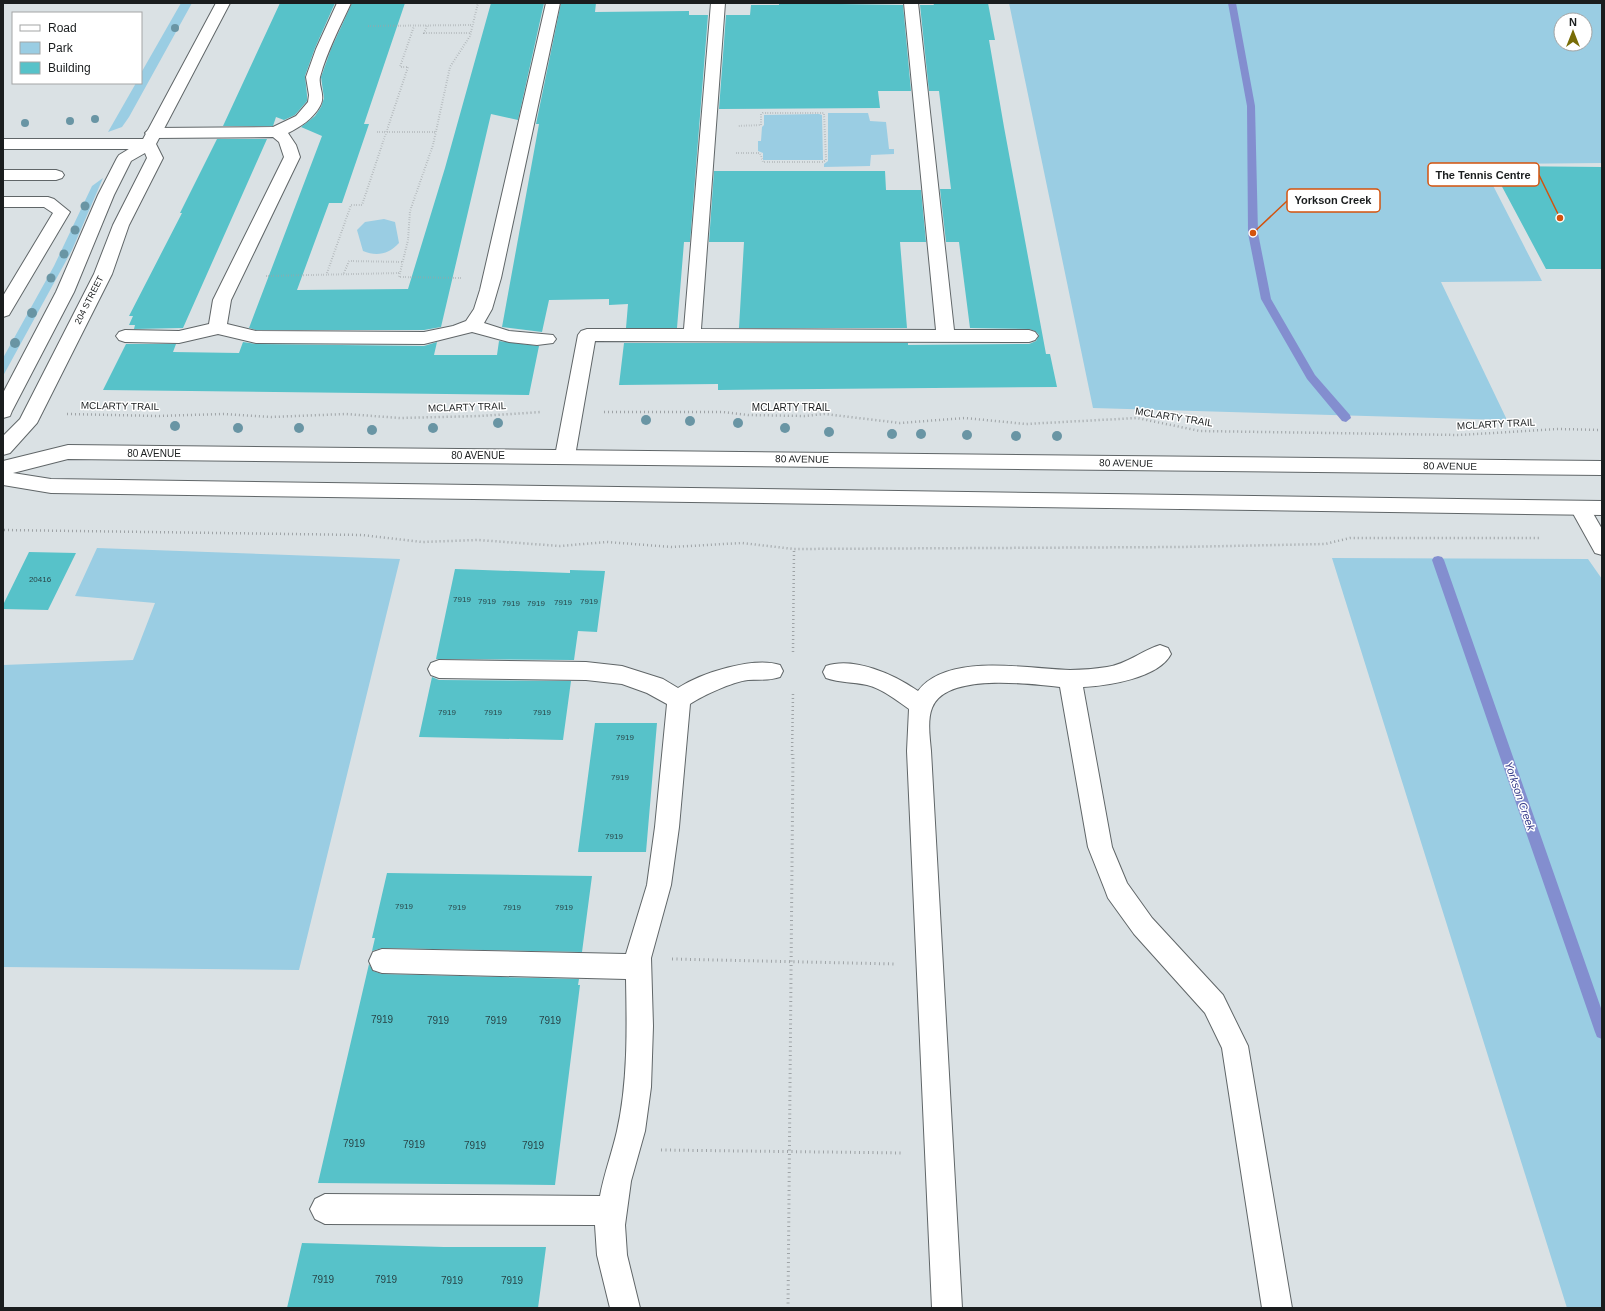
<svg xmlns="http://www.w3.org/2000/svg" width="1605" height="1311" font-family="Arial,sans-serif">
<rect width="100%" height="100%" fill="#dae1e4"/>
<path fill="#9acde3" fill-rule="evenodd" d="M181,3H192L129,117L122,127L108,132L136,83H141V73Z
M1009,3H1602V163L1482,164L1542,281L1441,282L1507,420L1093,408ZM1561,20H1585V44H1561Z
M828,113H868L870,121L886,122L889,149H894V154L871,155L870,166L824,167V164L828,161Z
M819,114L822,115L823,160H763V153L758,151V141H761L762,127L764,125V115Z
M103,178L72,250L3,376V358L54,266L92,186Z
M384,219L395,222L399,243C389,254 377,257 363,251L357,230L365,222Z
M97,548L400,559L299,970L3,967V665L133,660L155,603L75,596Z
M1332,558L1588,559L1602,579V1308H1567Z"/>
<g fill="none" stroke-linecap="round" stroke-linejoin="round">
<path fill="#838ecf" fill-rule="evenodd" d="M1228,3H1236L1255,106L1258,233L1271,299L1315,375L1350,415L1351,418L1346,422L1342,421L1307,379L1261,299L1248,233L1247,106Z
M1438,556L1442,557L1444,560L1602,1011V1039L1597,1037L1595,1032L1432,560L1434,557Z"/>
</g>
<path fill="#57c2c9" d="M280,3H335L315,48L305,76L307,95V101L295,115L284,120L276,117L273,126H223Z
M352,3H405L364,124H369L342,203H329L297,290L408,289L445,168L491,3H544L518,120L491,114L441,327L424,330H256L249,328L322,136L301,127L315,116L321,107L324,98L321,77L331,49Z
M561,3H596L595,12L689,11V15H708L690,242H684L677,328H626L628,304L609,305V299L549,300L542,332L502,327L539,124H536Z
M779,3L903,5L911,91H878L880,108L719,109L726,15H750L751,5H779Z
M933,3H988L995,40H989L1004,127L1046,354H1050L1057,387L718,390V384L619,385L624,343H908V345L1029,344L1036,341L1039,335L1035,331L1029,329L970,328L959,242H946L940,189H951L939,91H929L920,5H934Z
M217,139H267L183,328L134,329L135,325H129L133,316H129L182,213H180Z
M1491,166L1602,167V269H1546Z
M714,171H885L886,190H921L926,242H900L907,328H739L744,242H709Z
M499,341L539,346L529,395L103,390L126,344H176L173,352L239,353L243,342L256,344L424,346L437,342L434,355H497Z
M29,552L76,553L48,610L3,609V605Z
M455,569L570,573V570L605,571L597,632L578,631L574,660L436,659Z
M432,677L439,680L571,681L563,740L419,737Z
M595,723H657L646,852H578Z
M387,873L592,876L582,952L382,948L372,951L375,938H372Z
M369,964L373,971L382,974L579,979L578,985H580L555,1185L318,1183Z
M302,1243L444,1247H546L538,1308H287Z"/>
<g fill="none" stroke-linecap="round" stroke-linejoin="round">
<g stroke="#606668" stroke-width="2">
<path id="lane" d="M337,3H351C340,27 327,51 320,77C318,87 326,95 320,106C313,119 300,127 288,133L296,145L300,157L231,300L227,324L256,331L424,332L453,326L466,321L474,309L480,290L546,3H560L501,278L492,309L484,323L509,331L553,335L556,339L553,343L537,345L509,342L472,332L424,344L256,343L218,334L179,343L125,342L119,340L116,336L119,332L125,330L179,331L209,324L213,300L284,157L279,142L273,137L153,138L148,136L145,133L148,130L153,128L273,127L296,116L308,102L309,95L306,77L316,49Z
M711,3H725L701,329L936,330L904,3H918L954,330H1029L1035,332L1038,336L1035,340L1029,342L595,341L575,456L572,461L565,463L558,461L555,456L578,335L581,331L587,329H684Z
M3,139H148L153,141L156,144L153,147L148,149H3Z
M3,170H56L62,172L64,175L62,178L56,180H3Z
M3,197H48L54,199L70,212L9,315L3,317V296L53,213L44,207H3Z
M1580,501L1587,503L1602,529V555L1595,553L1570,508L1573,503Z
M1160,645L1168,648L1171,654C1159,678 1107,686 1083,687L1112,847L1127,883L1152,918L1223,995L1248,1046L1292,1308H1262L1222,1048L1205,1013L1134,934L1108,898L1105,890L1088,847L1060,687C1031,684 945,672 932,708C927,720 930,739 931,751L962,1308H932L907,751L909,709C896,700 883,689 867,685C854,682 840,683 826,678L823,672L826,666C854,656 895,675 918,691C947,652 1029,669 1070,670C1082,670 1095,669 1107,667C1127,664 1141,651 1160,645Z
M439,660L586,662L622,666L663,679L678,688C701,673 754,656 780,665L783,671L780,677C769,681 759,679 748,680C732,682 704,695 690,704L679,827L671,885L651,958L653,1026L651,1087L645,1131L631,1181L625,1225L627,1255L640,1308H610L597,1255L595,1225L325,1224L315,1219L310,1209L315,1199L325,1194L600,1196C604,1174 612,1153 617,1131C628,1082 627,1029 626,979L382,973L373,970L369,961L373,952L382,949L626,954L647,885L655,827L667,704L647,693L622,684L586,680L439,678L431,675L428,669L431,663Z"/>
</g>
<g stroke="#606668" stroke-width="2">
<path id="secondary" d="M216,3H230L156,144L163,158L129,225L112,274L37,423L10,453L3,455V436L20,419L94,274L113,225L147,158L145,153L131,161L114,195L74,292L12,411L10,416L3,418V393L56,292L98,195L117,158L119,155L142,141Z
M68,445L1602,461V475L68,459L13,473L51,479L1602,501V515L51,493L3,485V461Z"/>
</g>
<path stroke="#9ea3a6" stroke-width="2" stroke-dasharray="0.5 2" stroke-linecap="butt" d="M368,26L472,25
M427,26L424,33H470
M377,132H436
M736,153H760L763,162H823L826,160L824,113H763L761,114V125L737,126
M327,273L351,205H362L408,67H400L414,26
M344,273L349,261L403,262
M266,276L400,273
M461,278L399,277L408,240L410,211L433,145L450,67L470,36L478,3"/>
<path stroke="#9ea3a6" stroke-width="2.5" stroke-dasharray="1 3" stroke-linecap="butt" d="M604,412H723L748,415L804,416L825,414L900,423L965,418L1026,424L1137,418L1200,431L1459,435L1559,429L1602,430
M67,414L157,416L224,414L271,417L346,414L400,418L480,416L541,412
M4,530L362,535L422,542L478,540L560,546L607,542L672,547L742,543L794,549L1181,547L1325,544L1350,538H1539
M793,652L794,549
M792,755L793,693"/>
<path stroke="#9ea3a6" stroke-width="3" stroke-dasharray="1 3.5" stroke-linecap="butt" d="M672,959L895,964
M661,1150L904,1153
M788,1308L793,754"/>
<use href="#lane" fill="#fff" fill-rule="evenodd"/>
<use href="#secondary" fill="#fff" fill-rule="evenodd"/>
</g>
<g fill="#6995a4">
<circle cx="175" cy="28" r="4"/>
<circle cx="95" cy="119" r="4"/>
<circle cx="70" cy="121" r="4"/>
<circle cx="25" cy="123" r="4"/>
<circle cx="85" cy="206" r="4.5"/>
<circle cx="75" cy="230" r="4.5"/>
<circle cx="64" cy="254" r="4.5"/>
<circle cx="51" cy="278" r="4.5"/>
<circle cx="32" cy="313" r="5"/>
<circle cx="15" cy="343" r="5"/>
<circle cx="646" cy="420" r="5"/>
<circle cx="690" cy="421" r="5"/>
<circle cx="498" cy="423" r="5"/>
<circle cx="738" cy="423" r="5"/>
<circle cx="175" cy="426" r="5"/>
<circle cx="238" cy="428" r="5"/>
<circle cx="299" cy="428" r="5"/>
<circle cx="433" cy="428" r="5"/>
<circle cx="785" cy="428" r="5"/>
<circle cx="372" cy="430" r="5"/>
<circle cx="829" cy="432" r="5"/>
<circle cx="892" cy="434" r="5"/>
<circle cx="921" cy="434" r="5"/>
<circle cx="967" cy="435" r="5"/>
<circle cx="1016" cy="436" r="5"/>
<circle cx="1057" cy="436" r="5"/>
</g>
<g text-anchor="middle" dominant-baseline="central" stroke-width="3" stroke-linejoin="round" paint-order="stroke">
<g font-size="8" fill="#294649">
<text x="40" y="579">20416</text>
<text x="462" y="599">7919</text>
<text x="487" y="601">7919</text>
<text x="589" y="601">7919</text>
<text x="563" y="602">7919</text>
<text x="511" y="603">7919</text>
<text x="536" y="603">7919</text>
<text x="447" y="712">7919</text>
<text x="493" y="712">7919</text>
<text x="542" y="712">7919</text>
<text x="625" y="737">7919</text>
<text x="620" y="777">7919</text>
<text x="614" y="836">7919</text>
<text x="404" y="906">7919</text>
<text x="457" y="907">7919</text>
<text x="512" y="907">7919</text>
<text x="564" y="907">7919</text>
</g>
<g font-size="9" fill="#1a1d1e" stroke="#fff">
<text transform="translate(89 300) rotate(-63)">204 STREET</text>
</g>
<g font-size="10" fill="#1a1d1e" stroke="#fff">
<text transform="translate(120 406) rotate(1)">MCLARTY TRAIL</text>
<text transform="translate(467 407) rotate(-2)">MCLARTY TRAIL</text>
<text x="791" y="407">MCLARTY TRAIL</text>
<text transform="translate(1174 417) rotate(9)">MCLARTY TRAIL</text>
<text transform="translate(1496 424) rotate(-3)">MCLARTY TRAIL</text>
<text x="154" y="453">80 AVENUE</text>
<text x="478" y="455">80 AVENUE</text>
<text transform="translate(802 459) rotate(1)">80 AVENUE</text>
<text transform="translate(1126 463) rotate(1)">80 AVENUE</text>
<text transform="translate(1450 466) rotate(1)">80 AVENUE</text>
</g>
<g font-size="10" fill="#294649">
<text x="382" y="1019">7919</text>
<text x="438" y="1020">7919</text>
<text x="496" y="1020">7919</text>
<text x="550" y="1020">7919</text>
<text x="354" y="1143">7919</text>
<text x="414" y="1144">7919</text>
<text x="475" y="1145">7919</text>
<text x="533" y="1145">7919</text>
<text x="323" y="1279">7919</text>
<text x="386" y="1279">7919</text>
<text x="452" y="1280">7919</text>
<text x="512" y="1280">7919</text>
</g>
<g font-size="11" font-style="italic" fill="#373c8a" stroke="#fff">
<text transform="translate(1520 796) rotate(71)">Yorkson Creek</text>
</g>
</g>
<path fill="none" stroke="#d3530e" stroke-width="1.5" d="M1560 218L1539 175M1253 233L1287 201"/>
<g fill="#d3530e" stroke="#fff" stroke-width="1.5">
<circle cx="1560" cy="218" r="4"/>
<circle cx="1253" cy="233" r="4"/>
</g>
<g fill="#fff" stroke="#d3530e" stroke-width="1.5">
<rect x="1428" y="163" width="111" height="23" rx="4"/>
<rect x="1287" y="189" width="93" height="23" rx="4"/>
</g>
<g font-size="11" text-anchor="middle" font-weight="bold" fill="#1a1d1e">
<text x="1483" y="179">The Tennis Centre</text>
<text x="1333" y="204">Yorkson Creek</text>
</g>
<rect width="1605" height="1311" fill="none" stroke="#1a1d1e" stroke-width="8"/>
<rect x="12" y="12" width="130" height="72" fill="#ffffff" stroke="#a3a5a5"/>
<rect x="20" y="25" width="20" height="6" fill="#ffffff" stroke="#a3a5a5"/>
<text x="48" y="32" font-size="12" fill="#1a1d1e">Road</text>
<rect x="20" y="42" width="20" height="12" fill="#9acde3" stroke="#a3a5a5"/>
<text x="48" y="52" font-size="12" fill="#1a1d1e">Park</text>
<rect x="20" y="62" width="20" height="12" fill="#57c2c9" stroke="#a3a5a5"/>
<text x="48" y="72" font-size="12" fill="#1a1d1e">Building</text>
<g transform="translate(1573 32)"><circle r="19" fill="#ffffff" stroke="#a3a5a5"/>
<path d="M0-3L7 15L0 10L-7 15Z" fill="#786c06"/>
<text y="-6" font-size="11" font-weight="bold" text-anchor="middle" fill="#1a1d1e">N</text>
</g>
</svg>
